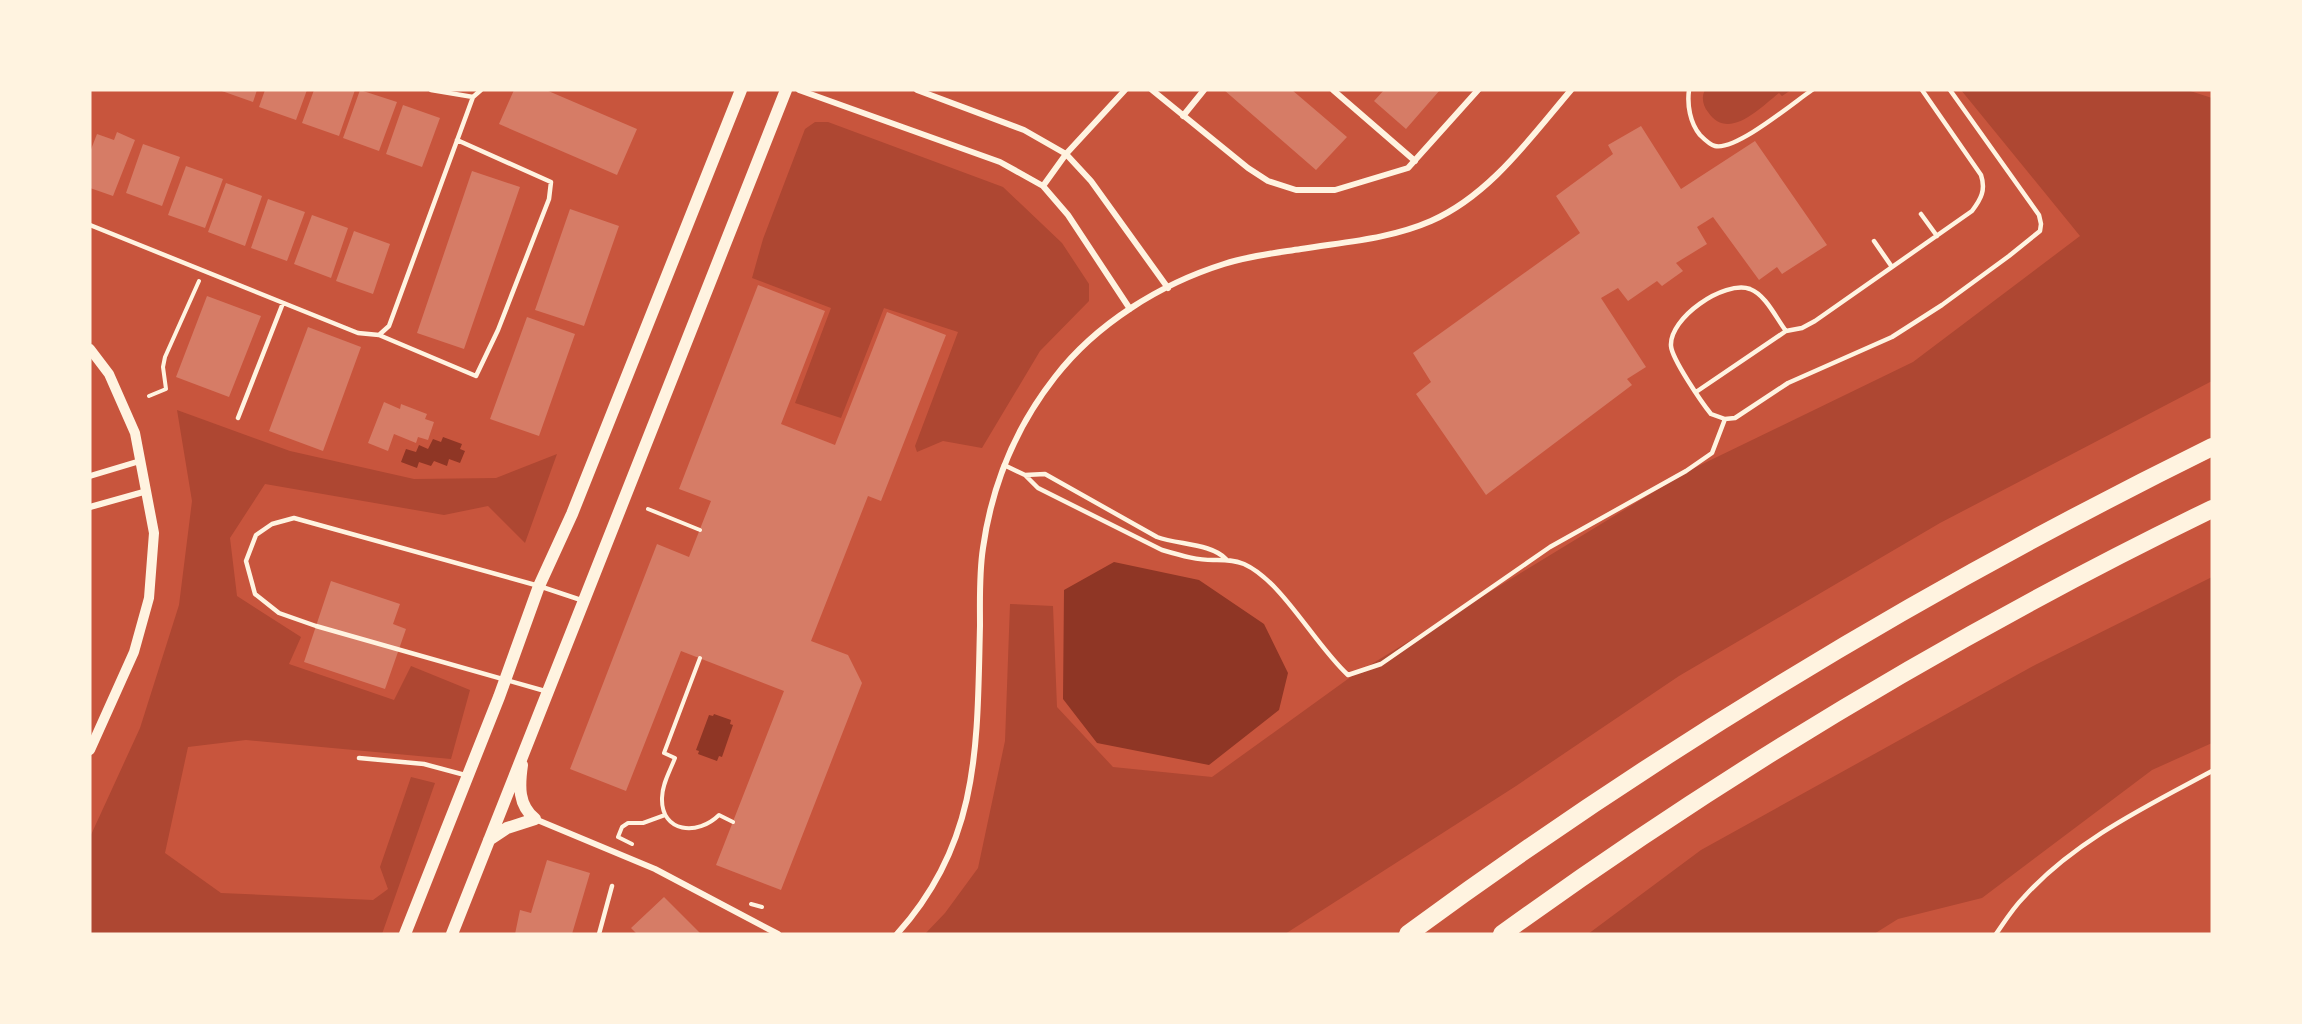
<svg xmlns="http://www.w3.org/2000/svg" width="2302" height="1024" font-family="Merriweather,serif">
<rect width="100%" height="100%" fill="#c8553d"/>
<path fill="#ae4732" d="M1705,90H1791L1782,96L1779,93C1760,108 1728,142 1708,112C1703,106 1701,97 1705,90Z
M1961,90H2187L2212,98V381L1940,523L1679,676L1516,786L1285,934H925L945,913L978,868L1005,741L1010,604L1053,606L1057,707L1113,767L1212,777L1352,676L1688,471L1913,362L2080,236Z
M815,122H828L1003,187L1062,243L1089,284V301L1040,351L982,448L943,441L917,452L915,446L958,332L884,308L841,418L795,403L831,308L752,278L763,239L805,129Z
M177,410L290,451L414,479L496,478L557,454L525,543L488,506L444,515L265,484L230,538L237,596L301,637L289,664L394,700L411,666L470,690L451,759L246,740L188,747L165,853L221,893L373,900L388,889L380,867L411,777L435,783L382,934H90V837L140,728L179,605L192,501Z
M2212,577V743L2152,770L1982,898L1898,919L1874,934H1588L1701,850L2035,665Z"/>
<path fill="#8f3625" d="M443,437L462,444L460,449L465,451L460,463L449,459L447,466L434,461L431,466L419,462L417,468L401,462L406,449L416,452L419,445L428,449L433,439L441,442Z
M1114,562L1199,580L1264,624L1288,673L1279,710L1209,765L1097,743L1063,699L1064,590Z
M714,714L731,720L730,724L733,725L722,757L719,756L717,761L698,754L699,751L696,750L709,715L713,716Z"/>
<path fill="#d67c66" d="M219,90H257L253,102Z
M265,90H307L296,120L259,107Z
M314,90H355L339,136L302,123Z
M360,90L397,102L379,151L343,138Z
M514,90H546L637,129L617,175L499,124Z
M1224,90H1292L1347,137L1316,170Z
M1384,90H1440L1406,129L1374,101Z
M403,105L440,118L422,167L386,154Z
M1641,126L1681,189L1755,141L1827,245L1782,274L1777,267L1759,280L1713,217L1697,227L1707,244L1676,263L1683,271L1662,286L1657,281L1628,301L1618,288L1601,298L1646,367L1627,379L1632,385L1486,495L1416,394L1431,382L1413,353L1580,233L1556,196L1613,154L1608,145Z
M117,132L135,140L113,196L90,188V152L97,134L114,140Z
M143,144L180,157L162,206L126,193Z
M186,166L223,179L205,228L168,215Z
M472,171L520,187L464,349L417,333Z
M226,183L262,196L245,246L208,232Z
M268,199L305,212L287,261L251,248Z
M570,209L619,226L584,326L535,310Z
M312,215L348,228L331,278L294,264Z
M354,231L390,244L373,294L336,281Z
M758,285L825,311L781,424L835,445L887,312L946,335L881,501L868,496L811,641L848,655L862,683L781,890L716,865L784,691L681,651L626,791L570,769L657,544L689,557L711,501L679,489Z
M207,296L261,316L229,397L176,377Z
M527,317L575,334L539,436L490,419Z
M308,327L361,347L323,451L269,431Z
M384,402L400,409L401,404L427,414L425,419L434,422L428,440L418,437L416,443L394,434L388,451L368,443Z
M331,581L400,604L393,624L406,629L385,689L304,662Z
M547,860L590,873L572,934H515L520,910L531,913Z
M664,897L701,934H637L631,928Z"/>
<g fill="none" stroke-linecap="round" stroke-linejoin="round">
<path stroke="#fff3e0" stroke-width="4" d="M149,396L166,389L163,367L165,357L199,281
M648,509L700,530
M700,658L664,753L675,758C670,771 662,784 662,798C661,833 698,836 719,815L733,822
M632,844L618,837L622,827L628,823H643L665,815
M751,904L762,907"/>
<path stroke="#fff3e0" stroke-width="4.5" d="M431,90L473,97
M1689,90C1687,105 1690,123 1700,135C1704,139 1710,145 1715,146C1736,151 1793,103 1812,90
M1921,214L1937,236
M90,225L358,333L379,335L389,326L473,97L481,90
M1874,241L1892,267
M1786,331C1776,318 1766,295 1750,289C1724,280 1669,318 1671,346C1672,359 1702,403 1711,414L1725,419L1735,418L1788,383L1892,337L1942,305L2009,256L2040,231L2041,224L2039,215L1950,90
M379,335L476,376L498,330L549,199L551,182L457,140
M1696,392L1786,331L1802,328L1815,321L1972,211C1981,199 1986,190 1981,175L1922,90
M238,418L283,303
M1004,465L1025,475L1038,488L1162,550C1179,555 1199,561 1217,560C1226,560 1234,560 1244,564C1282,581 1315,645 1348,675L1381,664L1550,547L1686,471L1712,453L1725,419
M1025,475L1045,474L1157,537C1179,545 1210,543 1226,559
M545,691L316,626L279,613L255,594L246,561L256,535L272,524L294,518L539,586L584,601
M359,758L424,764L465,775
M599,934L612,886
M1996,934C2005,921 2013,908 2024,897C2074,841 2147,806 2212,771"/>
<path stroke="#fff3e0" stroke-width="6" d="M799,90L1000,162L1043,186L1068,215L1130,309
M917,90L1024,130L1066,154L1091,181L1168,288
M1152,90L1248,168L1268,181L1296,190H1335L1408,168L1478,90
M1333,90L1415,161
M1183,116L1204,90
M1043,186L1066,154L1125,90
M90,476L140,461
M90,507L147,491
M535,819L655,869L778,934
M897,934C981,841 977,743 980,626C980,600 979,574 983,548C992,484 1015,428 1055,377C1096,324 1160,284 1224,264C1248,256 1275,253 1301,249C1344,242 1390,239 1431,221C1490,195 1530,138 1571,90"/>
<path stroke="#fff3e0" stroke-width="10" d="M90,349L109,374L135,433L154,533L149,598L134,652L90,750"/>
<path stroke="#fff3e0" stroke-width="12" d="M522,765C519,786 518,805 535,819
M489,840L507,828L535,819
M405,934L499,697L539,586L572,514L741,90
M452,934L786,90"/>
<path stroke="#fff3e0" stroke-width="18" d="M1408,934C1661,748 1930,586 2212,447
M1502,934C1726,772 1963,630 2212,509"/>
</g>
<rect width="2302" height="1024" fill="none" stroke="#fff3e0" stroke-width="183"/>
</svg>
